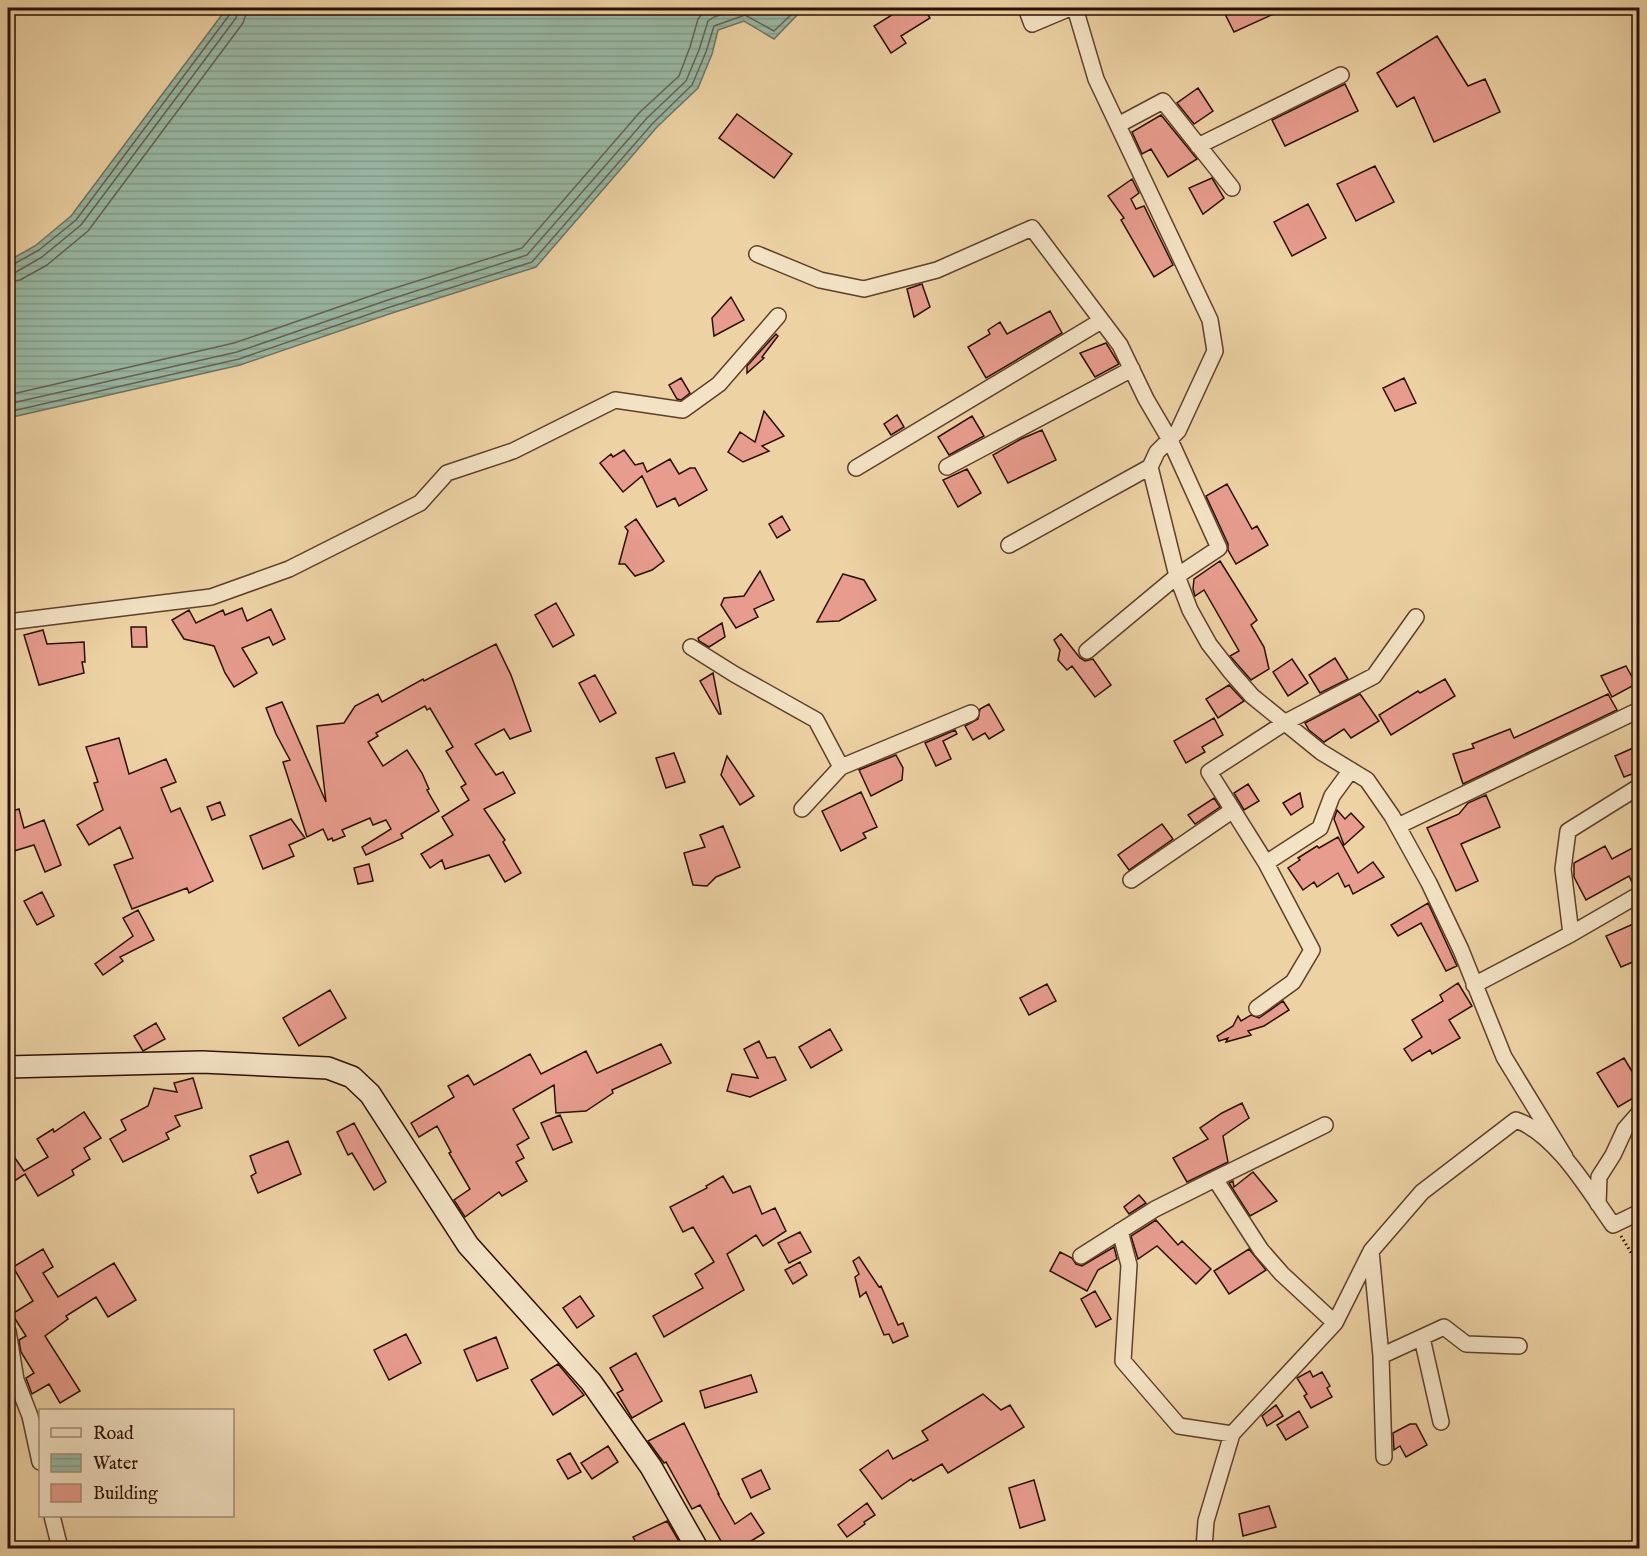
<svg xmlns="http://www.w3.org/2000/svg" width="1647" height="1556" font-family="'IM FELL English',serif">
<defs>
<pattern id="water-rules" width="6" height="5" patternUnits="userSpaceOnUse" patternTransform="scale(1.5)"><rect width="6" height="5" fill="#99b8a5"/><path d="M0 2.5h6" fill="none" stroke="#849d8c"/></pattern>
</defs>
<rect width="100%" height="100%" fill="#edd2a4"/>
<filter id="stains"><feTurbulence type="fractalNoise" baseFrequency=".00333" numOctaves="4"/><feColorMatrix values="0 0 0 0 .2 0 0 0 0 .09 0 0 0 0 .02 0 0 0 .5 -.17"/></filter>
<radialGradient id="worn" r=".72"><stop offset=".6" stop-color="#630" stop-opacity="0"/><stop offset="1" stop-color="#630" stop-opacity=".3"/></radialGradient>
<path fill="url(#water-rules)" stroke="#6d7463" stroke-width="1.5" d="M227,8H804L774,39L744,21L718,30L712,54L698,88L657,127L536,267L389,314L240,365L8,418V261L35,246L71,216Z"/>
<g fill="none" stroke-linecap="round" stroke-linejoin="round">
<path stroke="#626452" stroke-width="1.5" d="M8,266L12,265L39,250L76,220L230,14L231,8
M8,273L16,272L42,257L81,225L236,18L239,8
M8,282L20,280L47,265L88,231L243,23L248,8
M8,395L234,343L382,292L522,248L640,112L679,76L690,47L698,19L704,12L713,8
M8,404L237,352L385,301L527,255L647,118L686,81L699,50L708,21L714,17L741,8
M8,412L239,359L387,308L532,262L653,123L692,85L706,52L714,26L745,15L774,31L798,8"/>
</g>
<path fill="#e79c8d" stroke="#2b0f00" stroke-width="1.5" d="M903,8H924L930,18L901,36L906,43L891,53L874,26Z
M1222,8H1287L1234,32Z
M1437,36L1468,86L1485,79L1500,112L1434,142L1414,97L1397,107L1377,73Z
M1345,84L1358,111L1285,146L1272,120Z
M1198,88L1213,111L1194,124L1177,103Z
M737,114L792,154L774,178L719,138Z
M1161,115L1197,159L1168,177L1151,149L1142,154L1132,132Z
M1375,166L1394,202L1356,221L1337,184Z
M1212,178L1224,198L1203,214L1189,188Z
M1132,179L1139,193L1131,199L1136,209L1144,206L1173,265L1154,277L1121,220L1124,218L1108,196Z
M1308,204L1326,238L1292,256L1274,222Z
M922,284L930,307L914,317L907,289Z
M731,297L744,320L714,336L712,318Z
M1050,311L1062,333L986,378L968,347L990,334L988,330L1000,322L1007,334Z
M776,334L778,336L762,357L764,358L747,373V366Z
M1106,343L1119,364L1095,377L1080,353Z
M681,378L690,393L681,400L677,399L669,385Z
M1404,378L1416,403L1395,411L1383,388Z
M764,411L784,436L762,446L769,451L743,462L728,452L740,432L755,442Z
M897,415L904,427L891,435L884,424Z
M972,416L984,436L949,455L938,437Z
M1042,430L1056,460L1008,483L993,455L1021,439Z
M624,450L635,465L643,463L647,472L670,459L679,474L690,468H695L707,490L679,506L675,498L657,507L642,476L623,492L600,463L611,454L613,457Z
M967,469L981,493L958,507L943,480Z
M1227,484L1252,529L1257,526L1268,545L1236,564L1228,550V544L1206,496Z
M782,516L790,530L777,538L769,524Z
M636,519L664,561L652,570L635,576L625,564H619L628,531L625,527Z
M1220,561L1257,620L1251,625L1264,647L1269,669L1251,680L1230,656L1239,651L1204,590L1195,596L1193,589L1194,579Z
M760,571L774,600L754,609L758,617L736,628L721,605L724,598L744,596Z
M843,574L864,580L876,600L839,621L817,622Z
M556,603L574,635L553,647L535,615Z
M242,608L247,621L271,609L285,639L273,645L269,637L242,648L257,673L234,687L225,673L214,646L184,639L172,620L189,610L196,623L223,610L225,615Z
M722,623L725,637L709,647L699,641L698,638Z
M131,627H146L147,647H132Z
M43,630L47,644L84,642L85,662H82L84,673L39,685L24,635Z
M1061,634L1080,658L1085,661L1093,659L1111,685L1095,697L1072,666L1067,670L1058,660L1060,650L1054,640Z
M496,644L511,675L531,731L510,739L504,729L475,744L496,775L503,772L515,793L484,809L505,840L503,842L521,873L505,882L489,855L445,869L442,860L430,868L421,854L453,835L442,817L469,800L461,787L466,784L446,751L453,747L430,708L427,710L425,706L376,733L378,736L368,742L383,766L407,750L422,773L429,789L427,790L439,811L401,834L403,838L366,855L362,847L391,829L386,820L373,825L370,818L342,830L345,836L333,841L332,838L328,840L323,829L307,837L283,762L290,760L276,734L266,708L282,702L326,802L317,726L344,723L355,706L378,694L382,702L423,679L424,681Z
M1335,658L1348,679L1320,693L1309,675Z
M1292,659L1308,683L1288,696L1273,672Z
M1626,666L1636,684L1612,697L1601,676Z
M713,673L721,714H719L700,681Z
M595,675L616,713L600,722L579,683Z
M1445,679L1455,696L1391,735L1379,715L1418,691L1420,693Z
M1229,685L1244,701L1218,718L1206,699Z
M1360,694L1379,721L1351,738L1344,729L1324,742L1309,730L1305,723Z
M1608,694L1617,710L1463,784L1453,754L1474,748L1472,744L1510,729L1514,738Z
M989,704L1004,730L989,739L985,733L973,740L965,726L978,719L980,709Z
M1214,718L1223,735L1202,747L1205,752L1186,763L1174,741Z
M955,730L957,734L943,741L951,759L936,766L925,743Z
M119,738L129,774L166,759L176,782L161,788L171,812L180,808L213,881L189,893L187,888L132,909L114,865L133,858L120,827L89,845L77,825L103,810L94,783L98,782L86,747Z
M1640,745V771L1624,777L1615,756Z
M674,753L685,782L666,788L656,758Z
M896,755L903,768L902,780L871,796L859,770Z
M727,756L754,796L740,805L721,775Z
M1248,784L1259,801L1244,810L1234,793Z
M861,792L877,827L863,833L866,838L841,851L822,811Z
M1300,793L1303,807L1291,815L1283,803Z
M1486,795L1500,827L1461,844L1478,881L1456,891L1427,828L1459,814L1468,803Z
M1214,798L1220,807L1195,824L1188,815Z
M220,802L225,815L212,820L207,807Z
M19,809L24,828L44,820L61,865L45,872L34,845L14,851L8,827V812Z
M1337,810L1345,819L1351,813L1364,827L1344,845L1334,819Z
M291,819L305,838L289,845L294,856L263,869L250,836Z
M1162,824L1173,839L1129,870L1118,855Z
M723,826L740,867L716,877L707,886L693,885L684,853L705,847L700,835Z
M1338,837L1358,873L1373,862L1384,877L1353,894L1349,885L1345,887L1338,873L1317,887L1314,882L1303,890L1288,868L1300,860L1298,858L1317,846L1319,848Z
M1640,844V884L1634,886L1629,876L1586,900L1574,877V863L1605,846L1612,859Z
M369,864L373,881L358,884L354,868Z
M42,892L54,916L37,925L24,901Z
M1428,903L1457,966L1446,971L1421,923L1398,936L1391,925Z
M138,910L154,940L120,957L123,961L103,975L95,964L133,936L123,918Z
M1640,921V959L1621,967L1606,936Z
M1458,983L1472,1006L1449,1020L1460,1038L1432,1054L1430,1050L1412,1061L1404,1049L1422,1037L1412,1020L1443,1001L1440,995Z
M1047,984L1056,1001L1029,1015L1020,998Z
M330,990L346,1018L299,1046L283,1018Z
M1283,1001L1289,1010L1264,1026L1248,1031L1251,1035L1226,1042L1228,1038L1219,1041L1217,1036L1233,1026L1238,1016L1241,1021L1251,1015L1259,1018Z
M156,1023L165,1039L143,1051L134,1036Z
M830,1029L842,1050L811,1068L799,1047Z
M759,1041L767,1058L775,1057L786,1080L750,1097L727,1091L732,1074L758,1078L744,1049Z
M661,1044L671,1063L612,1090L613,1093L586,1111L556,1113L554,1085L513,1109L529,1138L517,1145L524,1158L516,1162L527,1181L502,1196L499,1192L465,1217L454,1200L470,1189L449,1153L451,1152L437,1126L419,1137L411,1123L454,1097L448,1086L468,1075L474,1085L530,1054L541,1074L586,1051L597,1073Z
M1624,1058L1640,1085V1094L1618,1107L1597,1073Z
M193,1078L202,1108L175,1116L180,1126L166,1133L169,1139L123,1162L110,1139L126,1130L121,1120L148,1106L154,1088L177,1092L174,1083Z
M1242,1103L1249,1118L1223,1136L1228,1162L1187,1182L1173,1158L1208,1139L1200,1128L1222,1113Z
M84,1112L101,1138L84,1148L90,1159L72,1170L74,1175L38,1196L25,1174L8,1185V1148L24,1171L48,1157L37,1139L53,1129L54,1132Z
M560,1115L572,1142L553,1150L541,1123Z
M354,1123L386,1182L374,1190L352,1153L348,1155L337,1132Z
M288,1141L301,1174L258,1193L251,1176L256,1173L250,1156Z
M1253,1172L1277,1201L1250,1216L1229,1183L1233,1181L1234,1187Z
M723,1176L733,1193L750,1186L762,1214L775,1208L786,1231L763,1246L756,1235L727,1254L744,1290L664,1337L653,1316L703,1288L695,1274L714,1262L693,1227L683,1232L670,1207L707,1188L706,1186Z
M1139,1195L1146,1203L1129,1214L1124,1207Z
M1156,1220L1178,1245L1182,1241L1211,1269L1196,1284L1157,1246L1138,1259L1131,1236Z
M800,1232L811,1252L789,1263L778,1243Z
M1114,1247L1117,1259L1098,1270L1087,1291L1050,1271L1060,1252L1072,1258L1076,1264L1082,1266Z
M43,1249L53,1267L43,1273L58,1297L114,1263L136,1300L108,1317L96,1297L66,1316L68,1319L45,1336L80,1391L60,1403L49,1384L32,1394L26,1378L34,1373L21,1352L19,1340L26,1336L12,1314L33,1301L13,1267Z
M1249,1249L1266,1270L1229,1294L1214,1271Z
M859,1257L879,1287L881,1286L898,1325L903,1323L908,1336L893,1343L889,1334L884,1335L866,1292L860,1297L855,1277L859,1274L853,1261Z
M800,1262L807,1275L793,1284L785,1270Z
M1095,1291L1111,1319L1096,1327L1081,1299Z
M580,1296L594,1316L577,1328L563,1308Z
M406,1334L421,1363L389,1380L374,1350Z
M496,1337L508,1368L477,1381L464,1350Z
M636,1353L662,1401L632,1418L617,1393L623,1390L610,1368Z
M558,1364L584,1395L553,1415L531,1380Z
M1310,1371L1313,1377L1322,1372L1330,1386L1327,1388L1332,1397L1311,1408L1304,1396L1307,1394L1297,1378Z
M751,1375L757,1392L705,1408L700,1391Z
M983,1394L1001,1410L1010,1405L1024,1427L948,1473L942,1464L913,1481L911,1479L882,1499L860,1470L888,1450L893,1459L928,1440L922,1431Z
M1276,1405L1283,1416L1267,1426L1262,1416Z
M1299,1411L1308,1427L1286,1440L1277,1425Z
M684,1423L719,1494H718L735,1524L751,1513L764,1533L740,1548H725L700,1505L692,1509L666,1462L664,1463L648,1441Z
M1410,1424H1416L1427,1445L1406,1457L1400,1446L1394,1450L1393,1433Z
M608,1446L618,1462L592,1479L581,1463Z
M570,1453L581,1472L568,1479L557,1460Z
M761,1470L770,1489L751,1498L742,1479Z
M1034,1480L1045,1520L1020,1528L1009,1488Z
M867,1503L875,1515L864,1522L865,1524L847,1537L838,1525Z
M1269,1506L1276,1527L1243,1536L1239,1514Z
M667,1521L683,1548H639L633,1537Z"/>
<g fill="none" stroke-linecap="round" stroke-linejoin="round">
<g stroke="#5c4029" stroke-width="18">
<path id="minor" d="M1026,8L1032,24L1070,8
M1118,125L1163,101L1232,188
M1198,146L1341,75
M757,254L820,280L864,289L937,270L1032,228L1120,345L1146,399L1170,440L1219,548L1177,576L1087,651
M947,467L1132,369
M1150,467L1177,576L1190,610L1209,644L1230,671L1252,696L1321,752L1367,780L1392,816L1429,883L1461,950L1504,1057L1565,1157
M856,468L1101,321
M1009,545L1150,467L1157,452L1178,431L1215,351L1210,320L1096,79L1075,8
M8,622L211,597L289,569L420,503L447,473L513,451L615,400L683,410L719,384L778,316
M691,647L734,674L816,720L841,767
M802,809L841,767L971,713
M1398,826L1639,710
M1266,863L1209,772L1286,722L1374,676L1416,617
M1131,880L1233,810
M1571,934L1563,869L1568,831L1640,786
M1474,985L1571,934L1640,894
M1257,1008L1293,982L1312,950L1266,863L1320,828L1332,796L1351,770
M1325,1125L1215,1179L1261,1250L1282,1274L1335,1323
M1598,1204L1599,1177L1613,1155L1625,1129L1640,1112
M1120,1231L1129,1265L1123,1361L1179,1426L1232,1434
M1371,1251L1381,1356L1444,1327L1466,1344L1519,1346
M1081,1256L1155,1209L1215,1179
M8,1331L16,1380L30,1416L40,1462
M1422,1338L1441,1422
M1381,1356L1384,1457
M52,1516L60,1548
M1204,1548L1206,1521L1232,1434L1335,1323L1371,1251L1422,1192L1516,1120C1556,1134 1589,1191 1613,1225L1640,1212"/>
</g>
<g stroke="#2b0f00" stroke-width="24">
<path id="secondary" d="M8,1067L202,1062L328,1068L352,1077L370,1094L468,1245L591,1382L651,1467L697,1548"/>
</g>
<path stroke="#2b0f00" stroke-width="3" stroke-dasharray="1.5 3" stroke-linecap="butt" d="M1621,1236L1640,1267"/>
<use href="#minor" stroke="#f3e2c4" stroke-width="15"/>
<use href="#secondary" stroke="#f3e2c4" stroke-width="21"/>
</g>
<rect width="1647" height="1556" fill="none" stroke="#edd2a4" stroke-width="30"/>
<rect x="9" y="9" width="1629" height="1538" fill="none" stroke="#2b0f00" stroke-width="3"/>
<rect x="15" y="15" width="1617" height="1526" fill="none" stroke="#2b0f00" stroke-width="1.5"/>
<rect x="39" y="1409" width="195" height="108" fill="#f3e2c4" stroke="#a38e76" stroke-width="1.5"/>
<rect x="51" y="1428" width="30" height="9" fill="#f3e2c4" stroke="#a38e76" stroke-width="1.5"/>
<text x="93" y="1439" font-size="18" fill="#2b0f00">Road</text>
<rect x="51" y="1454" width="30" height="18" fill="url(#water-rules)" stroke="#a38e76" stroke-width="1.5"/>
<text x="93" y="1469" font-size="18" fill="#2b0f00">Water</text>
<rect x="51" y="1484" width="30" height="18" fill="#e79c8d" stroke="#a38e76" stroke-width="1.5"/>
<text x="93" y="1499" font-size="18" fill="#2b0f00">Building</text>
<rect width="100%" height="100%" filter="url(#stains)"/>
<rect width="100%" height="100%" fill="url(#worn)"/>
</svg>
